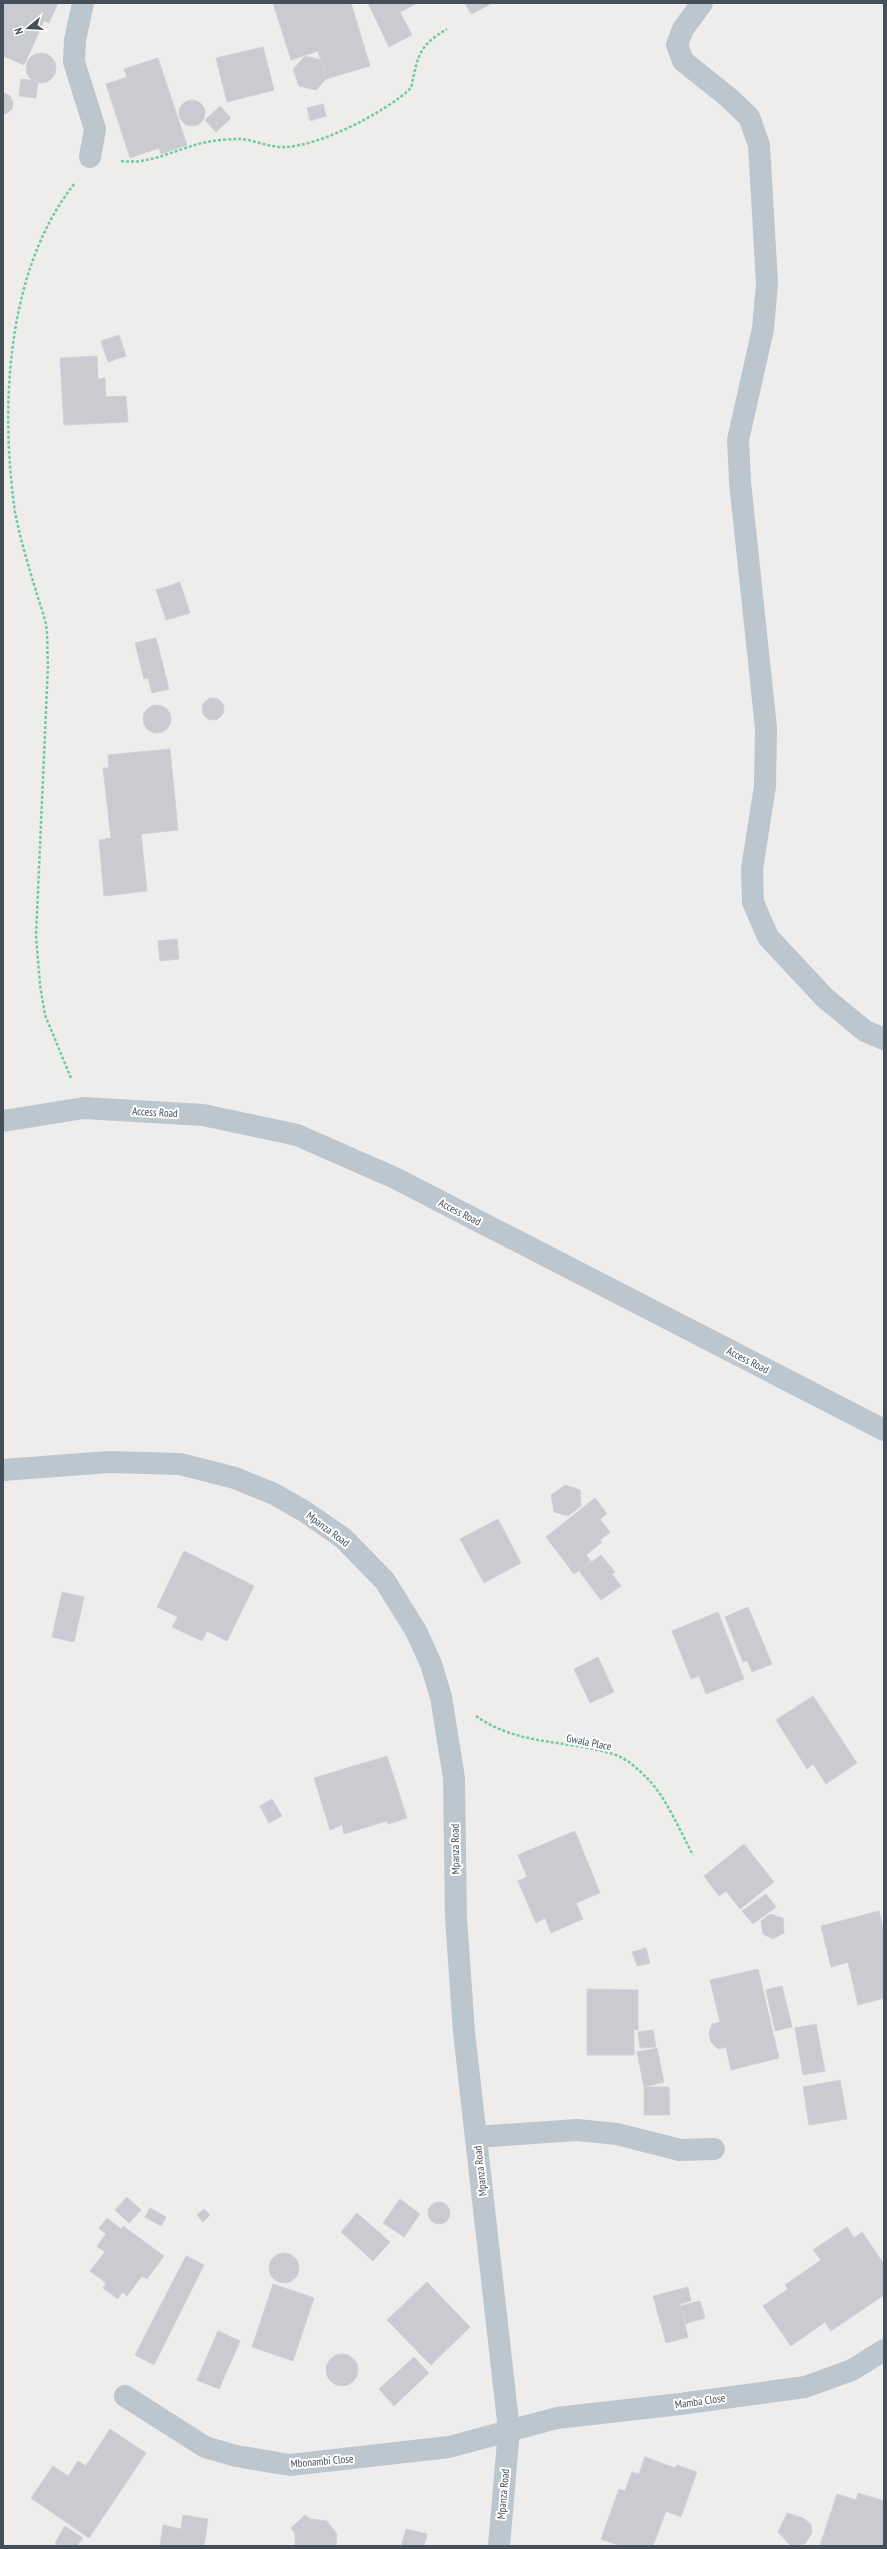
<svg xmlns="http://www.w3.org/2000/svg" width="887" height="2549" font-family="'PT Sans Narrow',sans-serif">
<rect width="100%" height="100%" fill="#efecec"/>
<path fill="#c9cbd1" stroke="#d0d2d8" d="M3,3H58L49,23L44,21L24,65L3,56Z
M273,3H351L370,66L326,79L318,51L291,60Z
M368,3H417L400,12L412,35L389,47Z
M465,3H493L471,14Z
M263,47L274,90L227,102L216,58Z
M26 68a15 15 0 1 1 30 0a15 15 0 1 1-30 0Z
M305,56L321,60L326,79L316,90L299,86L293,69Z
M158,58L187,145L161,154L159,148L130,158L106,84L127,77L124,69Z
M21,79L38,81L36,98L19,96Z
M3,92L10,96L13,102L12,109L4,115Z
M179 113a13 13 0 1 1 26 0a13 13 0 1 1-26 0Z
M323,104L326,116L310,121L307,108Z
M220,106L231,118L216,132L205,120Z
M119,335L126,356L108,362L101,341Z
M97,356L98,379L105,378L106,397L126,396L128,422L64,425L60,358Z
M180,582L190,613L166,620L156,590Z
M156,638L169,689L152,693L148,678L144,679L135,643Z
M202 709a11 11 0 1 1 22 0a11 11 0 1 1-22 0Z
M143 719a14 14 0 1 1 28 0a14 14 0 1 1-28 0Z
M170,749L178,830L141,834L147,891L104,896L99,840L111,838L103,768H109L108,755Z
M177,939L179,959L160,961L158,941Z
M565,1485L580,1490L581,1506L568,1516L554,1512L551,1495Z
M595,1498L607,1514L600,1519L610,1532L600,1540L602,1542L586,1555L591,1561L574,1574L546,1537Z
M498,1519L521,1563L484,1583L460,1539Z
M184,1551L254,1586L227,1641L207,1631L202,1641L172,1627L178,1617L157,1607Z
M601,1555L615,1572L612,1574L621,1586L601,1600L579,1571Z
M62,1592L84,1597L74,1642L52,1637Z
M748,1607L772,1664L752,1672L747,1660L743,1662L725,1617Z
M718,1612L744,1679L706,1694L699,1676L691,1679L672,1631Z
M598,1657L614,1692L590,1703L574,1669Z
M813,1696L857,1763L826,1784L813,1764L807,1769L776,1720Z
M387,1756L407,1818L388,1824L387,1821L344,1834L342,1825L330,1830L314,1778Z
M272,1799L282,1816L269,1823L260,1806Z
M575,1831L600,1893L576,1903L583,1919L551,1933L545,1918L536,1923L518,1881L527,1877L518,1855Z
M744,1844L774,1882L740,1909L726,1891L719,1896L704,1876Z
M766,1894L776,1907L753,1924L742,1911Z
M879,1911L884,1930V1998L858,2005L848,1962L831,1967L821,1926Z
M770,1914L783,1918L784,1933L773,1939L763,1934L761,1921Z
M646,1948L650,1963L637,1966L632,1952Z
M758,1969L779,2058L731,2070L726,2047L718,2049L711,2042L709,2033L712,2024L720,2022L710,1980Z
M782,1986L792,2027L775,2031L766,1990Z
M587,1989L638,1990V2030L634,2029V2055H587Z
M816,2024L825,2071L803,2075L795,2028Z
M653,2030L656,2047L640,2048L638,2032Z
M657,2048L664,2082L644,2087L637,2052Z
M840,2080L847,2119L809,2125L803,2087Z
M644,2087H669L670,2115H644Z
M127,2197L141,2210L129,2223L115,2210Z
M400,2199L420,2214L404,2237L383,2223Z
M428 2213a11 11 0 1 1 22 0a11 11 0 1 1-22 0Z
M150,2208L166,2217L161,2226L145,2217Z
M204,2209L210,2215L203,2222L197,2215Z
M357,2213L390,2242L373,2261L341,2232Z
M107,2218L121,2229L123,2226L164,2256L147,2279L142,2276L127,2296L122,2292L118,2299L103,2288L106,2283L90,2271L105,2252L97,2246L106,2234L99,2228Z
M847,2227L854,2238L862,2232L884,2264V2295L831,2331L825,2322L791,2346L763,2306L788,2289L785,2285L821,2260L813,2250Z
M269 2268a15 15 0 1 1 30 0a15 15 0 1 1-30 0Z
M186,2256L204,2265L154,2365L135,2355Z
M427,2282L470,2327L431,2365L387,2320Z
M273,2284L314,2298L293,2361L252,2347Z
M688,2287L691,2301L680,2304L688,2337L666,2343L653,2296Z
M700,2301L705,2318L685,2324L680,2306Z
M218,2331L240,2341L219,2389L197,2380Z
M326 2370a16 16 0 1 1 32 0a16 16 0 1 1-32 0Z
M414,2357L429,2373L394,2406L379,2389Z
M110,2429L146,2453L89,2538L31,2498L53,2466L68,2476L78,2461L86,2466Z
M645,2457L675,2468L677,2465L697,2472L681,2517L666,2511L653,2546H621L601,2539L619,2489L625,2491L632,2472L639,2474Z
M858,2493L884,2501V2546L820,2545L837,2494L856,2500Z
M787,2513L803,2518L811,2524L812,2533L805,2544L791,2546L778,2532Z
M183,2515L208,2519L204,2546H160L163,2525L181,2529Z
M305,2515L310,2519L327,2521L337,2534L336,2546H295V2533L291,2528Z
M65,2526L83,2538L77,2546H59L55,2543Z
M406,2529L427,2534L424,2546H401Z"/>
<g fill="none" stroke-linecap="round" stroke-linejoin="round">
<path stroke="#70cda2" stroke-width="2.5" stroke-dasharray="3 2" stroke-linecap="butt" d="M121,161C152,165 177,148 207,142C217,140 230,139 240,139C255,140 270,148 285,147C320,146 386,112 411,88C418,56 418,46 447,29
M71,1078L45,1015L40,985L36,936L48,665C47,652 48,638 46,625C44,614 39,602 36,591C28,565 20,538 15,512C0,407 6,269 75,183
M476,1716C520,1747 568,1739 616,1755C627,1759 638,1769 646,1777C665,1795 680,1831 693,1855"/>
<path stroke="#bcc6cf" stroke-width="22" d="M83,3L75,40L74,62L95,129L90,157
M702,3L683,29L677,45L683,61L728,97L749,117L759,145L767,283L763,329L738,440L740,482L766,728L765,786L752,869L753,902L768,937L825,998L865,1031L884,1039
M3,1121L84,1108L203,1115L297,1135L395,1178L884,1430
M3,1470L109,1462L180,1464L235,1478L274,1494L304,1511L343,1538L385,1581L416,1631L431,1664L441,1697L454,1778L456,1918L464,2032L509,2430L499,2546
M476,2137L577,2130L617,2134L680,2150L714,2149
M125,2396L205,2447L236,2456L290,2465L449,2447L557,2418L680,2404L805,2387L852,2370L884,2350"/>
</g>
<g text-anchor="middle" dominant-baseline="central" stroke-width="4" stroke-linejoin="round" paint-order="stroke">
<g font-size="11" fill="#444f5a" stroke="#fff">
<text transform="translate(155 1112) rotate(3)">Access Road</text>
<text transform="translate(460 1212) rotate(27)">Access Road</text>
<text transform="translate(748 1360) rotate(27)">Access Road</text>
<text transform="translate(328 1529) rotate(37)">Mpanza Road</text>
<text transform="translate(589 1742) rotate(11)">Gwala Place</text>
<text transform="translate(455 1849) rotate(-91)">Mpanza Road</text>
<text transform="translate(480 2171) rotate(-96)">Mpanza Road</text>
<text transform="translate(700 2401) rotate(-8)">Mamba Close</text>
<text transform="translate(322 2461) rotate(-5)">Mbonambi Close</text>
<text transform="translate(503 2494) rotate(-85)">Mpanza Road</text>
</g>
</g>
<rect width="887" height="2549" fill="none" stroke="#444f5a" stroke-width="8"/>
<g transform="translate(28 28) rotate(252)" stroke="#ffffff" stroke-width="3" paint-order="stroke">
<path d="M0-3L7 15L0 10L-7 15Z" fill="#444f5a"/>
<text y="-6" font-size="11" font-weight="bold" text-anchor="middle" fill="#444f5a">N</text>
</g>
</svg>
